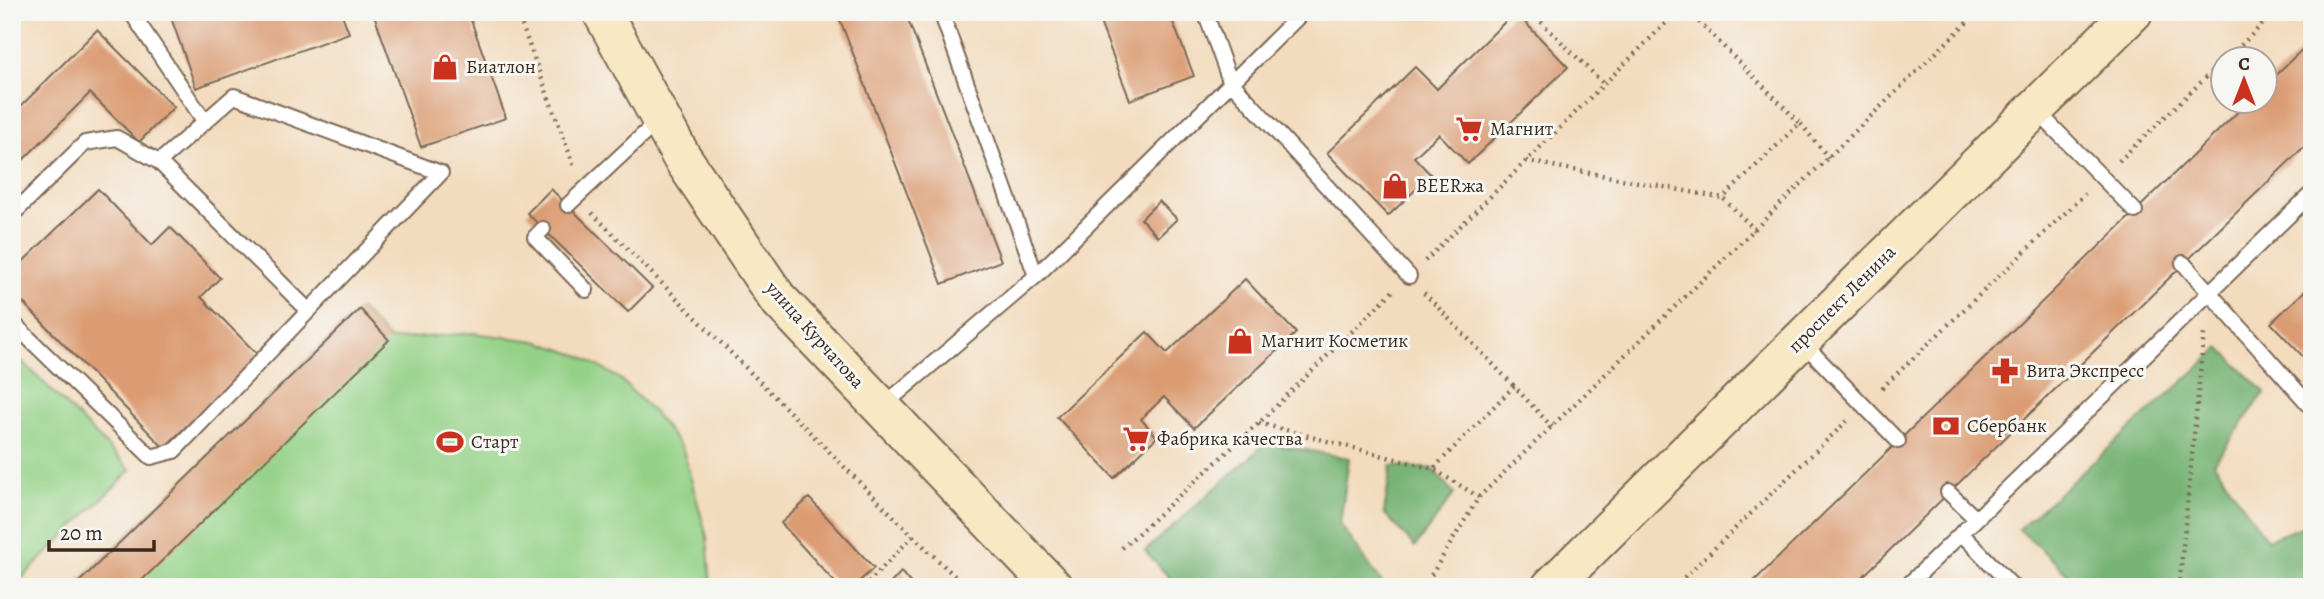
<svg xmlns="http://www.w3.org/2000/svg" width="2324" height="599" font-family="Alegreya,serif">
<rect width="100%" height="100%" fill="#f6f6f2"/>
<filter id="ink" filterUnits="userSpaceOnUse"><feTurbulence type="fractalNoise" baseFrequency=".0143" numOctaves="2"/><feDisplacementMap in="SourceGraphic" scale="14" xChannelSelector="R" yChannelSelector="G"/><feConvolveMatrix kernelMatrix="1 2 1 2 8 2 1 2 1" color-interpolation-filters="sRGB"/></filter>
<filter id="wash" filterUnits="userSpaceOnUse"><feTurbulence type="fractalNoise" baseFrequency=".00686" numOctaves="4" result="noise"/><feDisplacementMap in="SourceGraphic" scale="28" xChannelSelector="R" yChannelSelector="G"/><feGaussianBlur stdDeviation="1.57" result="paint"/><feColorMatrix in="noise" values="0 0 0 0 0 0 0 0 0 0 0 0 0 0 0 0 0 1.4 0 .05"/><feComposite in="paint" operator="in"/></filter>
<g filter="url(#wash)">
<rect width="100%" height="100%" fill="#f3dbbd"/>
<path fill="#94d287" stroke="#687e52" stroke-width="2" d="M360,309L390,340L473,333L536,341L581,356L620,379L655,414L683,450L707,537L711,587H74Z
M12,351L131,470L13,587H12Z"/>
<path fill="#77b474" stroke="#596f49" stroke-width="2" d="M2220,348L2265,392L2214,463L2267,540L2312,523V586L2082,587L2019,529Z
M1266,443L1349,458L1340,524L1385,587H1178L1145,551Z
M1391,466L1433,469L1454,494L1415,547L1384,513Z"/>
<g id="blocks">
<path fill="#db9c73" d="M169,12H341L349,33L196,88Z
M373,12H468L506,118L421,147Z
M837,12H905L1001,261L942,284Z
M1096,12H1169L1194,76L1130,100Z
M1515,12L1568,67L1468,164L1439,134L1414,157L1431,175L1388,216L1327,153L1415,67L1437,89Z
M97,30L174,107L139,142L90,93L12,171V115Z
M2312,40V139L1852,587H1748L2248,102H2264V86Z
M98,189L152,245L170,227L220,278L201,297L259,356L164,448L12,291V272Z
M551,189L652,288L628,312L527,213Z
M1159,201L1177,219L1158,237L1141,219Z
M1245,279L1296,333L1194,428L1164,397L1141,419L1157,437L1114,478L1057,417L1147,332L1167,353Z
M2312,284V366L2271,323Z
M360,309L389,340L135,587H74Z
M809,498L874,568L853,587H839L781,523Z
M901,572L914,587H887Z"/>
</g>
</g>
<g filter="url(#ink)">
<use href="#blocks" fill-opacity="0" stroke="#7b6856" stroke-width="2"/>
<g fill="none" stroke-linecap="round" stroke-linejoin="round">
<g stroke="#7b6856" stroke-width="18">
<path id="lane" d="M131,12L205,122
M941,12L1036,276
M1205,12L1230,81L1409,276
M2036,110L2135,211
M568,205L659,120
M12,215L85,143L117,138L159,162L309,311
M543,229L535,237L586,290
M2183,263L2312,408
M12,322L151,457L174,451L441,173L234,96L159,162
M1802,342L1898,441
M884,405L1036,276L1303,12
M1948,492L1976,519
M1961,533L2013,587
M1906,587L2312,193"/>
</g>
<g stroke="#7b6856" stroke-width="42">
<path id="secondary" d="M602,12L681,156L777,298L1053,587
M1551,587L2133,12"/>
</g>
<path stroke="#7b6856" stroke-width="4.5" stroke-dasharray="2 5" stroke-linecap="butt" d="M517,12L574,166
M1531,12L1604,84
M1689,12L1800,123
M2226,60L2275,12
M1526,161L1723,198
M2119,161L2222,62
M592,213L913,536L864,587
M1755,230L1723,198L1800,123L1829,158
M1425,261L1677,12
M1424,293L1514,386
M1882,388L2085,194
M1259,423L1433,469
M1479,497L1433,469L1514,386L1552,427
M913,536L966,587
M1122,548L1259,423L1393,291
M1424,587L1479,497L1978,12
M1674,587L1847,421
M2179,587L2204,333"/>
<use href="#lane" stroke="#fff" stroke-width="14"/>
<use href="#secondary" stroke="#f8e8c3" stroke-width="38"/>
</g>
</g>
<defs>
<g id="shop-bare" transform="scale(2.1)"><path d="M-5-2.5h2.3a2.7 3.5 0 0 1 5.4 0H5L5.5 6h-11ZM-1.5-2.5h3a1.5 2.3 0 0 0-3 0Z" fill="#c8321e" stroke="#f6f6f2" stroke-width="2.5" paint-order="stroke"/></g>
<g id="supermarket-bare" transform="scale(2.1)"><path d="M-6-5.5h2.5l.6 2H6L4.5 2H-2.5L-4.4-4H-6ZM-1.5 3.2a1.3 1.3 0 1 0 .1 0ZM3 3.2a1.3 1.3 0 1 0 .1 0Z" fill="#c8321e" stroke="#f6f6f2" stroke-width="2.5" paint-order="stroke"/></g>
<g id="pharmacy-bare" transform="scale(2.1)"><path d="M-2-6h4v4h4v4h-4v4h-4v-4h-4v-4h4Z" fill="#c8321e" stroke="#f6f6f2" stroke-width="2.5" paint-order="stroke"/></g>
<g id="bank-bare" transform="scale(2.1)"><path d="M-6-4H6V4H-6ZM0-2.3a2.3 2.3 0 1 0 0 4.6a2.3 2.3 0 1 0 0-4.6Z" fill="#c8321e" stroke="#f6f6f2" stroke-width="2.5" paint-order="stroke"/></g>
<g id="stadium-bare" transform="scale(2.1)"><path d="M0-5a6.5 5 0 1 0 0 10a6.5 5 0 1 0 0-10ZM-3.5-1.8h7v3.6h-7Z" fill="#c8321e" stroke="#f6f6f2" stroke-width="2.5" paint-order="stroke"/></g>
</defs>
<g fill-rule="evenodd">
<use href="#shop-bare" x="445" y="67"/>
<use href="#supermarket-bare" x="1469" y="129"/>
<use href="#shop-bare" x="1395" y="186"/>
<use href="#shop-bare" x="1240" y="341"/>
<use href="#pharmacy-bare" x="2005" y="371"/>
<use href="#bank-bare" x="1946" y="426"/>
<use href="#supermarket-bare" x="1136" y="439"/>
<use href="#stadium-bare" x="450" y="442"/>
</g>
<g text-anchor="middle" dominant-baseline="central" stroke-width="6" stroke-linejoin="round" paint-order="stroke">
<g font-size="19" fill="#3b2a1e" stroke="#f6f6f2" text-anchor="start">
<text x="466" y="67">Биатлон</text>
<text x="1490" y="129">Магнит</text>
<text x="1416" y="186">BEERжа</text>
<text x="1261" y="341">Магнит Косметик</text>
<text x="2026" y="371">Вита Экспресс</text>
<text x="1967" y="426">Сбербанк</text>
<text x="1157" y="439">Фабрика качества</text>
<text x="471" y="442">Старт</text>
</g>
<g font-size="19" fill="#3b2a1e" stroke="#f6f6f2">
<text transform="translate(1842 299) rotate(-45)">проспект Ленина</text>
<text transform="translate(815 335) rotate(48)">улица Курчатова</text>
</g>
</g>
<rect width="2324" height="599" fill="none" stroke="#f6f6f2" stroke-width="42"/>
<g transform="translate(2244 80)"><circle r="33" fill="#f6f6f2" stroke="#aba49d" stroke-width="2"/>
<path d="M0-5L12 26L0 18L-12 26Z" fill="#c8321e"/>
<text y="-10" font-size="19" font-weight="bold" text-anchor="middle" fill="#3b2a1e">С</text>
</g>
<path d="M49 540v10h105v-10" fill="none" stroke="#3b2a1e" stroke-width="3.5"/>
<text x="60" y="540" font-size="21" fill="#3b2a1e" stroke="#f6f6f2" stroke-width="5" paint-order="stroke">20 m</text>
</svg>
